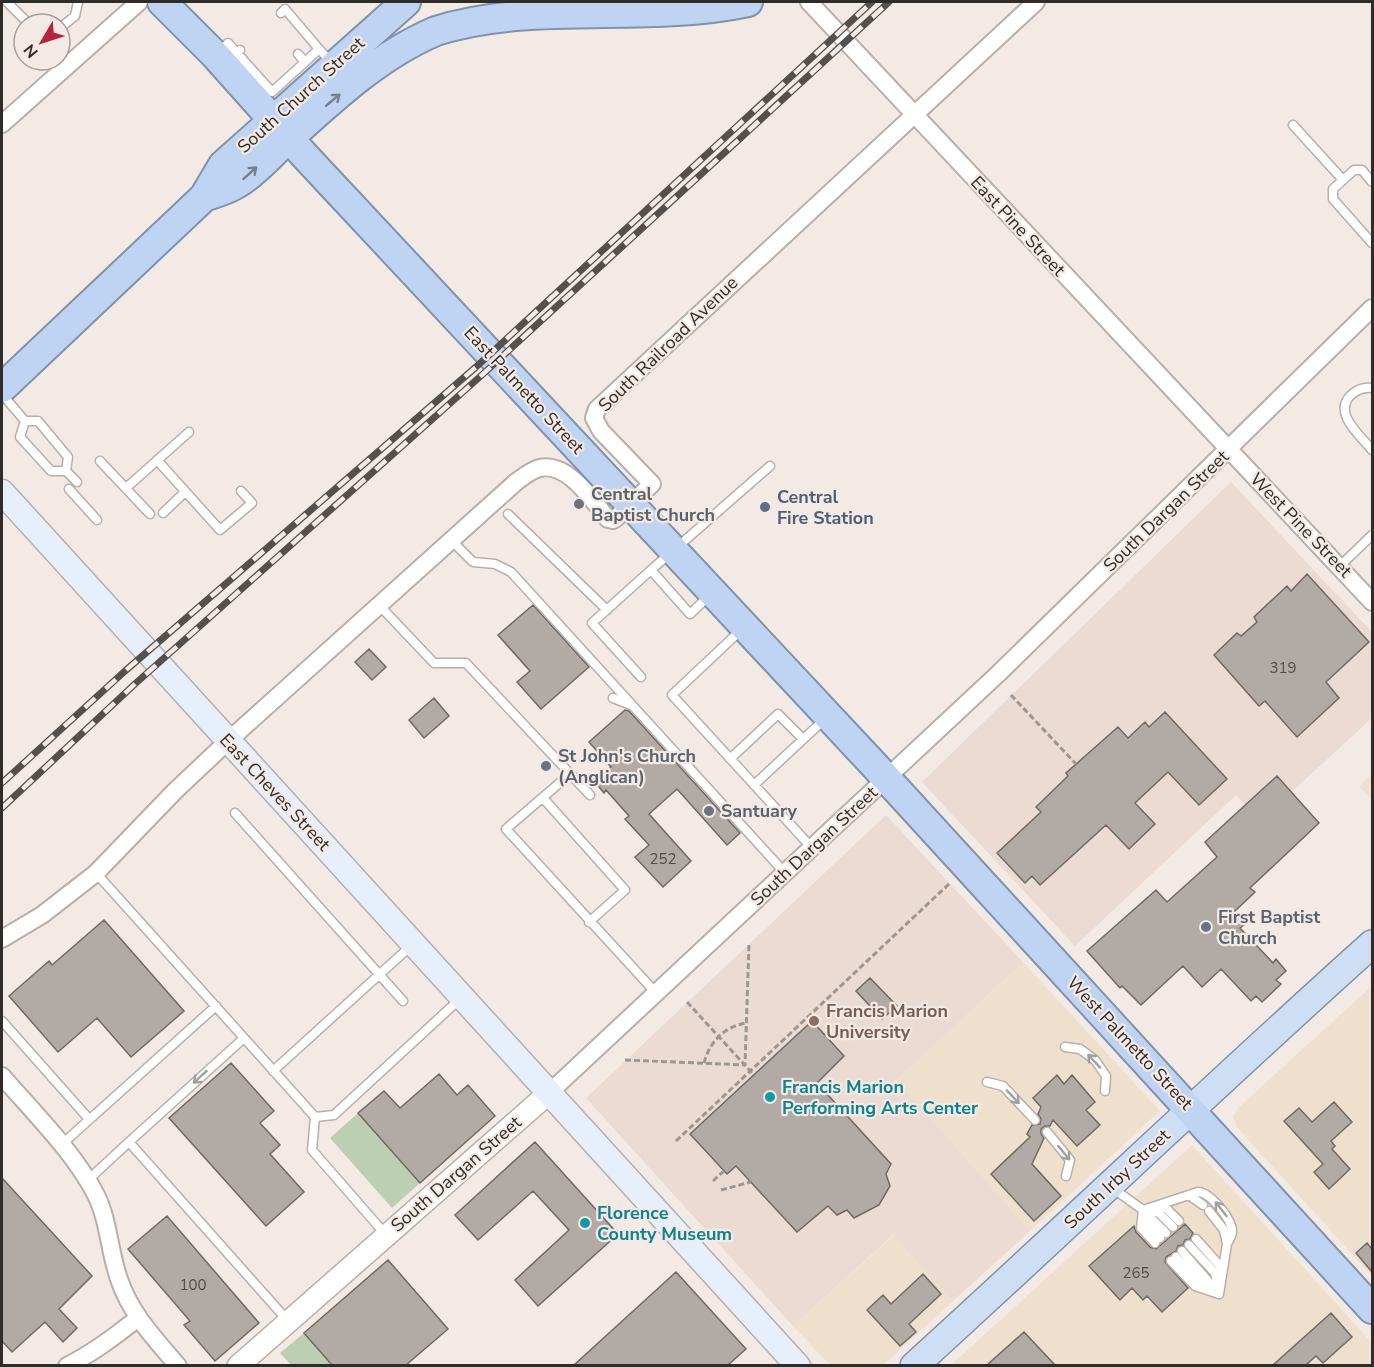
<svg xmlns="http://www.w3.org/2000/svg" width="1374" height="1367" font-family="'Nunito Sans',sans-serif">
<rect width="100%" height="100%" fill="#f3eae5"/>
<path fill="#efe0cd" d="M1372,774V800L1359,786Z
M1023,962L1160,1111L1030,1231L897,1080Z
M1372,986V1276L1237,1127L1233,1117L1238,1108Z
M1192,1145L1372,1343V1365L950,1366Z
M894,1235L953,1301L883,1365H830L793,1326Z"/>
<path fill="#ebdbd3" d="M1231,482L1372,632V718L1260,821L1236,795L1075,946L922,782Z
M886,815L1023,962L897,1080L1030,1231L953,1301L893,1235L793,1326L586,1098Z"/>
<path fill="#bdcfb3" d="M358,1113L420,1183L392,1208L330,1138Z
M304,1333L332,1365H291L280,1353Z"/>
<path fill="#b2aaa5" stroke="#706964" stroke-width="1.5" d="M1307,574L1369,642L1326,682L1339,698L1297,737L1265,701L1259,706L1214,655L1237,633L1241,636L1257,622L1254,617L1287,586L1291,591Z
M533,605L589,667L541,709L517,682L530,671L498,635Z
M369,649L386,667L372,680L355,662Z
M434,698L449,716L424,738L409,720Z
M625,710L629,711L740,833L727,845L677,789L649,814L691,861L663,887L635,857L649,845L625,819L629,816L606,790L604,793L595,782L611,767L589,742Z
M1165,712L1227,779L1199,805L1168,772L1135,803L1155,824L1129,849L1106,825L1040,885L1032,876L1025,883L997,853L1041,812L1036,807L1068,776L1066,773L1118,727L1128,738L1145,722L1149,727Z
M1277,776L1319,823L1250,888L1255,892L1234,912L1245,924L1240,928L1273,963L1276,959L1286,971L1276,980L1281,984L1262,1002L1256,996L1251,1001L1221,969L1202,987L1183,966L1141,1005L1122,986L1120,988L1087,951L1156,890L1167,902L1217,857L1205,842Z
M104,920L184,1011L131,1057L97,1018L58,1052L9,996L49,961L52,965Z
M870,978L897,1006L882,1019L856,991Z
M812,1021L844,1056L817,1083L891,1164L886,1174L890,1186L879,1205L854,1218L847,1210L837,1215L828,1206L797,1232L736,1166L727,1174L690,1134Z
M231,1063L274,1111L260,1123L280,1145L270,1154L304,1192L266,1226L169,1118Z
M439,1074L457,1095L468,1085L495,1116L420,1183L358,1113L384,1091L400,1108Z
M1057,1075L1064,1084L1072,1075L1095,1102L1086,1110L1100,1125L1077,1146L1053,1120L1050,1126H1045L1041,1129V1134L1044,1138L1032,1164L1061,1196L1034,1221L991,1174L1030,1137L1027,1134L1032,1125L1040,1124L1041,1119L1038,1114L1041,1107L1033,1098Z
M1334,1102L1352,1122L1331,1141L1335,1146L1332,1149L1350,1169L1329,1189L1314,1172L1323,1164L1284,1121L1299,1108L1312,1122Z
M535,1142L618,1234L538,1306L515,1280L569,1230L533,1191L478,1240L455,1215Z
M2,1178L92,1276L59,1309L77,1328L63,1342L45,1322L12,1352L2,1341Z
M167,1216L259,1323L215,1361L184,1325L190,1321L128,1249Z
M1185,1224L1193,1233L1190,1239L1185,1240L1183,1245L1178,1246L1176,1251L1166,1257L1165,1262L1188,1288L1162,1312L1147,1296L1143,1300L1132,1288L1120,1300L1089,1266L1134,1226L1136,1232L1150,1247L1156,1249Z
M1367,1243L1372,1249V1272L1356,1253Z
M388,1260L448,1329L406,1365H332L304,1333Z
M676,1272L746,1349L728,1365H574Z
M923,1274L941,1294L909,1324L916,1332L900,1346L867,1310L883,1295L891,1304Z
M1331,1313L1352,1337L1323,1363L1316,1356L1306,1365H1273Z
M1024,1332L1055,1365H987Z"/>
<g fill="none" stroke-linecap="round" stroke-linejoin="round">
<g stroke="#b7afaa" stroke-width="11">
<path id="service" d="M7,2L29,24
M281,13L285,9L319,49
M60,28L75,16L78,2
M240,50L237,53L272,92L305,62
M218,53L228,43L237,53
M298,54L305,62L319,49L332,63
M1293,125L1343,180
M1372,182L1362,170H1354L1333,189V199L1372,243
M1372,388C1364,387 1357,389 1350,396C1333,414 1361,436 1372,450
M2,394L25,421
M25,421L20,437L51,471H66L77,482
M25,421H38L68,457L66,471
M157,460L220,530L252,503L241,491
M100,461L150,514
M126,488L189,432
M69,489L97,520
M163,513L185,492
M508,514L607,610
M451,540L473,562L495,564L511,572L785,873
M1340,566L1372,535
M710,595L690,614L651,570L770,466
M379,605L434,663H466L590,795
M741,630L672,695L812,848
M641,677L592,623L651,570
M613,698L631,705
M730,759L778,714L803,739
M570,774L506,829L656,993
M754,785L826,718
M543,798L625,890L589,922
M235,813L403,1001
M96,873L315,1117L312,1150L386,1235
M2,1021L89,1119
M1065,1047L1080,1049L1095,1060L1106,1076L1105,1091
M273,1071L413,944
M987,1082L1003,1086L1035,1120
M315,1117L334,1115L461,998
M1047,1132L1070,1160L1066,1176
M129,1142L244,1038
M61,1145L216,1006
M88,1180L129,1142L288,1321
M1111,1187L1143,1210L1189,1195L1203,1205
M1189,1195C1190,1195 1197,1192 1198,1192C1210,1192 1228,1216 1231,1226C1234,1233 1230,1238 1227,1244
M1158,1208H1166L1179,1221
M1143,1210L1141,1228L1155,1243
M1152,1211L1159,1213L1173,1227
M1209,1211L1224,1230L1227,1244L1219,1294
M1145,1212L1166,1233
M1144,1213L1150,1227L1160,1238
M1196,1239L1220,1266V1275
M1189,1245L1215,1273L1217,1282
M1182,1251L1215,1289
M1176,1257L1200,1282L1209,1287
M1171,1261L1195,1286L1219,1294"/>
</g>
<g stroke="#b7afaa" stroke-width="20">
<path id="minor" d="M809,2L1372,602
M2,124L139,2
M2,939L42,915L96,873L175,791L228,741L516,482C523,477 531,470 540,468C568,462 592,500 608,519L613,520L616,518L652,484L601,431L594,418L597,409L1036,2
M2,1076C33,1112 74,1152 96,1195C109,1221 109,1251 119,1279C130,1313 155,1339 178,1366
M550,1092L999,673L1372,308
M67,1366C93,1353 115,1336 138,1318"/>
</g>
<g stroke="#b7afaa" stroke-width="24">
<path id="tertiary" d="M238,1366L550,1092"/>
</g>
<g stroke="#b7afaa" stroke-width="27">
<path id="secondary" d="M2,492L798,1366"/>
</g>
<g stroke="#8192aa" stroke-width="30">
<path id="primary" d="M914,1366C1068,1226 1218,1082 1372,944"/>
</g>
<g stroke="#8192aa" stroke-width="32">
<path id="trunk" d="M162,2L215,55L305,156L875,766L1372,1309
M204,197C215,193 228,190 238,183C254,174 271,154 286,141C331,100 379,55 436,31C535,0 645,24 748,2
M2,388L204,197L223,165L406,2"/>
</g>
<path stroke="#9d9692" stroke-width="3" stroke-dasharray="6 3" stroke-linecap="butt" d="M1011,695L1076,764
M687,1002L754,1075
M625,1060L745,1065L749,944
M704,1063C710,1041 724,1027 746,1023
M676,1141L950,883
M713,1181L724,1171
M721,1190L751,1182"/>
<use href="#service" stroke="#fff" stroke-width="8"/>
<use href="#minor" stroke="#fff" stroke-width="16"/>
<use href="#tertiary" stroke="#fff" stroke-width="21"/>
<use href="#secondary" stroke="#e6effa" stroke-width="24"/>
<use href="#primary" stroke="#cedff5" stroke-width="27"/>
<use href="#trunk" stroke="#bed4f2" stroke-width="28"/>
<g stroke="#55504e" stroke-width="7">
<path id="rail" d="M2,783L125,671L476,367L872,2
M2,808L136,683L483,374L889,2"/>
</g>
<use href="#rail" stroke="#f3eae5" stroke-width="4.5" stroke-dasharray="14" stroke-linecap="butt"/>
</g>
<defs><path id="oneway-shaft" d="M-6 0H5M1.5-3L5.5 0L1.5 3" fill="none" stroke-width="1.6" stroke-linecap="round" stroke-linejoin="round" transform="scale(1.5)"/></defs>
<g stroke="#77808e">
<use href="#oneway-shaft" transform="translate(333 100) rotate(-40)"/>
<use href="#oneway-shaft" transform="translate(250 173) rotate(-42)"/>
</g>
<g stroke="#a2a09f">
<use href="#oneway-shaft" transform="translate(1094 1061) rotate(-133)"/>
<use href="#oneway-shaft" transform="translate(200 1077) rotate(138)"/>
<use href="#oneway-shaft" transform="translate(1013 1097) rotate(47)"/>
<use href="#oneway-shaft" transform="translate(1064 1153) rotate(51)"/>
<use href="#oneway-shaft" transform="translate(1221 1209) rotate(-128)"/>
</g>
<g fill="#6b7280" stroke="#f3eae5" stroke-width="2">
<circle cx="579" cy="504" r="6"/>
<circle cx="546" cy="766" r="6"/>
<circle cx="709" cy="811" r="6"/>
<circle cx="1206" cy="927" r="6"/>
</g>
<circle fill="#5c6f8a" stroke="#f3eae5" stroke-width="2" cx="765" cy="507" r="6"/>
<circle fill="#8d6e63" stroke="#f3eae5" stroke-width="2" cx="814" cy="1021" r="6"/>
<g fill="#0f9aa8" stroke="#f3eae5" stroke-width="2">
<circle cx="770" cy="1097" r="6"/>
<circle cx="585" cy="1223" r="6"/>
</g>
<g text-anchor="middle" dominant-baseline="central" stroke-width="4.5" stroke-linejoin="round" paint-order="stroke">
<g font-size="15" fill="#504c49">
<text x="1283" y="668">319</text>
<text x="663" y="859">252</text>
<text x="1136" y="1273">265</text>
<text x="193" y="1285">100</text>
</g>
<g font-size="18" fill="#302c2a" stroke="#f3eae5">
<text transform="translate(301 95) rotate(-42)">South Church Street</text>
<text transform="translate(1018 226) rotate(47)">East Pine Street</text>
<text transform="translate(668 344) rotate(-44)">South Railroad Avenue</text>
<text transform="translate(524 390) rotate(47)">East Palmetto Street</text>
<text transform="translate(1166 511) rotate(-44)">South Dargan Street</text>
<text transform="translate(1301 525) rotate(46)">West Pine Street</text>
<text transform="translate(275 792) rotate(47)">East Cheves Street</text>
<text transform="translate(814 846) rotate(-43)">South Dargan Street</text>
<text transform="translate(1130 1043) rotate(47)">West Palmetto Street</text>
<text transform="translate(456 1174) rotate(-41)">South Dargan Street</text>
<text transform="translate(1117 1179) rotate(-43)">South Irby Street</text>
</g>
<g font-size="18" font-weight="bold" fill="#5b616d" stroke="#f3eae5" text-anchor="start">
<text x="591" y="494">Central<tspan x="591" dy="21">Baptist Church</tspan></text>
<text x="558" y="756">St John's Church<tspan x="558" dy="21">(Anglican)</tspan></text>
<text x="721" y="811">Santuary</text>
<text x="1218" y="917">First Baptist<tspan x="1218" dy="21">Church</tspan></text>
</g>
<g font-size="18" font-weight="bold" fill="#4e5e75" stroke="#f3eae5" text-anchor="start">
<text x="777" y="497">Central<tspan x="777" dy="21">Fire Station</tspan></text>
</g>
<g font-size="18" font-weight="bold" fill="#785e54" stroke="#f3eae5" text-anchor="start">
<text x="826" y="1011">Francis Marion<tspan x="826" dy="21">University</tspan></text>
</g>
<g font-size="18" font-weight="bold" fill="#0d838f" stroke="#f3eae5" text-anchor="start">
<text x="782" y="1087">Francis Marion<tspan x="782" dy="21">Performing Arts Center</tspan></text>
<text x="597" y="1213">Florence<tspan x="597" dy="21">County Museum</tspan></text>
</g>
</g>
<rect width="1374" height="1367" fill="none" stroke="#302c2a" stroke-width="6"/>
<g transform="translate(42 42) rotate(231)"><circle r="28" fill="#f3eae5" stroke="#a59e9a" stroke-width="1.5"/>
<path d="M0-4.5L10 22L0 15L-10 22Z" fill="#b52343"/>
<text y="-9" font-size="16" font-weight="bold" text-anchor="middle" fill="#302c2a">N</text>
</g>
</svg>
